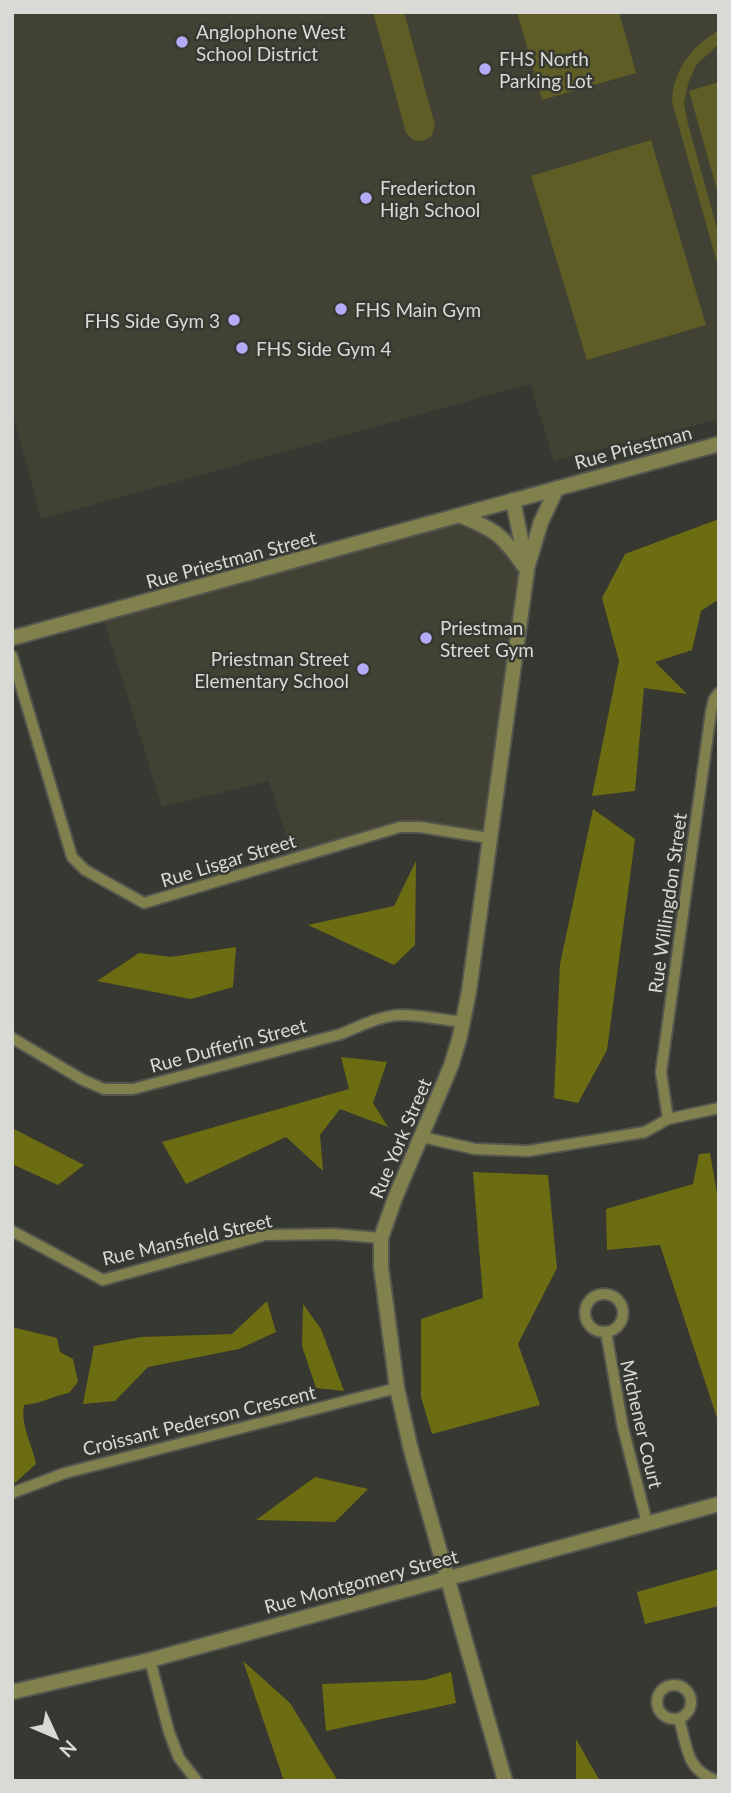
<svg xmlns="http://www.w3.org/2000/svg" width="731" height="1793" font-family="Lato,sans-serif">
<rect width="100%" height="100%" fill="#373831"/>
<path fill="#414134" d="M12,12H719V419L554,461L530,384L41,519L12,410Z
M461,516L489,527L527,570L489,838L420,827L293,857L269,781L162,807L102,614Z"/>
<path fill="#5d5d25" d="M373,12H404L435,125L432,136L423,141L413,140L406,133Z
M517,12H619L636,73L542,100Z
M719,30V44L696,65L688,84L684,103L688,124L719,236V270L672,102C673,69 692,47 719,30Z
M719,82V197L689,91Z
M651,140L706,325L587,360L531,176Z"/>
<path fill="#6c6c12" d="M719,519V599L701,611L692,650L655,662L687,694L644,688L635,791L592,796L619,661L602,598L625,554Z
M593,809L635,839L607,1050L578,1103L554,1098L560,964Z
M416,861L415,945L394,965L308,925L394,906Z
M236,947L233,987L191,999L97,981L139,953L171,957Z
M341,1057L387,1062L373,1103L388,1127L340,1109L320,1135L323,1171L286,1137L186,1184L162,1142L349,1089Z
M12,1128L84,1165L58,1185L12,1164Z
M710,1153L719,1205V1424L660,1245L607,1250L606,1209L693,1184L699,1154Z
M473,1172L548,1175L557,1268L518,1344L540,1405L432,1434L421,1397V1319L483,1298Z
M267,1301L276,1332L239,1349L148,1367L115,1401L83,1404L94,1346L141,1337L232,1334Z
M303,1304L321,1329L344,1391L316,1388L302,1346Z
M12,1327L57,1338L60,1352L73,1359L78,1382L69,1393C53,1396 40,1404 24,1405C20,1425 32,1443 36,1464L15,1483L12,1480Z
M315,1477L368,1489L335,1522L256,1520Z
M719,1569V1606L645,1624L637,1592Z
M243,1661L290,1703L338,1781H284Z
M451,1672L456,1703L326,1731L322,1684L425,1680Z
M576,1739L600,1781H576Z"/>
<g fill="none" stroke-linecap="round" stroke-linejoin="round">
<g stroke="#54554f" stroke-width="14">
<path id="minor" d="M12,656L72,857L85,870L144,903L400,827H420L489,838
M12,1038L83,1080L104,1089H133L341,1034C360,1026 380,1016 400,1015C421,1015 443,1020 463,1022
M668,1119L661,1072L711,712L714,699L719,693
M422,1137L475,1149L528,1151L645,1132L668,1119L719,1108
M12,1231L103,1280L265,1235L334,1234L381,1238
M585 1313a19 19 0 1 1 38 0a19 19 0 1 1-38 0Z
M606,1332L623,1428L647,1523
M12,1493L65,1473L397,1388
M150,1660L169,1732L179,1758L197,1781
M657 1702a17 17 0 1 1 34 0a17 17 0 1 1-34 0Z
M679,1719C688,1748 685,1769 717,1781"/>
</g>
<g stroke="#54554f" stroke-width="18">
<path id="tertiary" d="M461,516C496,530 502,535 524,566
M528,565L541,522L557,488
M12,638L719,444
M12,1692L150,1660L719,1504
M505,1781L411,1450L397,1388L381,1267V1238L395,1198L451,1066L460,1036L469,991L527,570L513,500"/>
</g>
<use href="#minor" stroke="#80814c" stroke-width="10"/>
<use href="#tertiary" stroke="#80814c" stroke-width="14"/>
</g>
<g fill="#b5acf8" stroke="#373831" stroke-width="2.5">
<circle cx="182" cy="42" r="7"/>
<circle cx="485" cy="69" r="7"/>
<circle cx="366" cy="198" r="7"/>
<circle cx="341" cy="309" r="7"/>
<circle cx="234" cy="320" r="7"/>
<circle cx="242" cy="348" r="7"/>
<circle cx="426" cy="638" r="7"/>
<circle cx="363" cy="669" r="7"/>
</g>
<g text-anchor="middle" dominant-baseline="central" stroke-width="5" stroke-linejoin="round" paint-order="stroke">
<g font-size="19" fill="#d9d9d5" stroke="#373831" text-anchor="start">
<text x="196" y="31">Anglophone West<tspan x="196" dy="22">School District</tspan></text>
<text x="499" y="58">FHS North<tspan x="499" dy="22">Parking Lot</tspan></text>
<text x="380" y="187">Fredericton<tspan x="380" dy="22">High School</tspan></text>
<text x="355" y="309">FHS Main Gym</text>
<text x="220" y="320" text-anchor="end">FHS Side Gym 3</text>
<text x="256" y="348">FHS Side Gym 4</text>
<text x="440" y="627">Priestman<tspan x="440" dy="22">Street Gym</tspan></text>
<text x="349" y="658" text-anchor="end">Priestman Street<tspan x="349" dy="22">Elementary School</tspan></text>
</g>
<g font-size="19" fill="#d9d9d5" stroke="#373831">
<text transform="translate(633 447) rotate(-15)">Rue Priestman</text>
<text transform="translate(231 559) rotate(-15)">Rue Priestman Street</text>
<text transform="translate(228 860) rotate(-17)">Rue Lisgar Street</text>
<text transform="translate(667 903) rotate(-82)">Rue Willingdon Street</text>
<text transform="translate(228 1045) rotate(-15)">Rue Dufferin Street</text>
<text transform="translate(400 1138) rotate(-67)">Rue York Street</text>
<text transform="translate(187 1239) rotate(-13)">Rue Mansfield Street</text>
<text transform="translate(199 1420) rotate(-14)">Croissant Pederson Crescent</text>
<text transform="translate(642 1424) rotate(77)">Michener Court</text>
<text transform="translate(361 1581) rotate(-15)">Rue Montgomery Street</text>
</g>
</g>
<rect width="731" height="1793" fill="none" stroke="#d9d9d5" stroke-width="28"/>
<g transform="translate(56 1737) rotate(134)" stroke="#373831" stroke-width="5" paint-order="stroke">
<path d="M0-5L12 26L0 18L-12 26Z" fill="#d9d9d5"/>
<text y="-10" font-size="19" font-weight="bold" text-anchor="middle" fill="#d9d9d5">N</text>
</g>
</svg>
